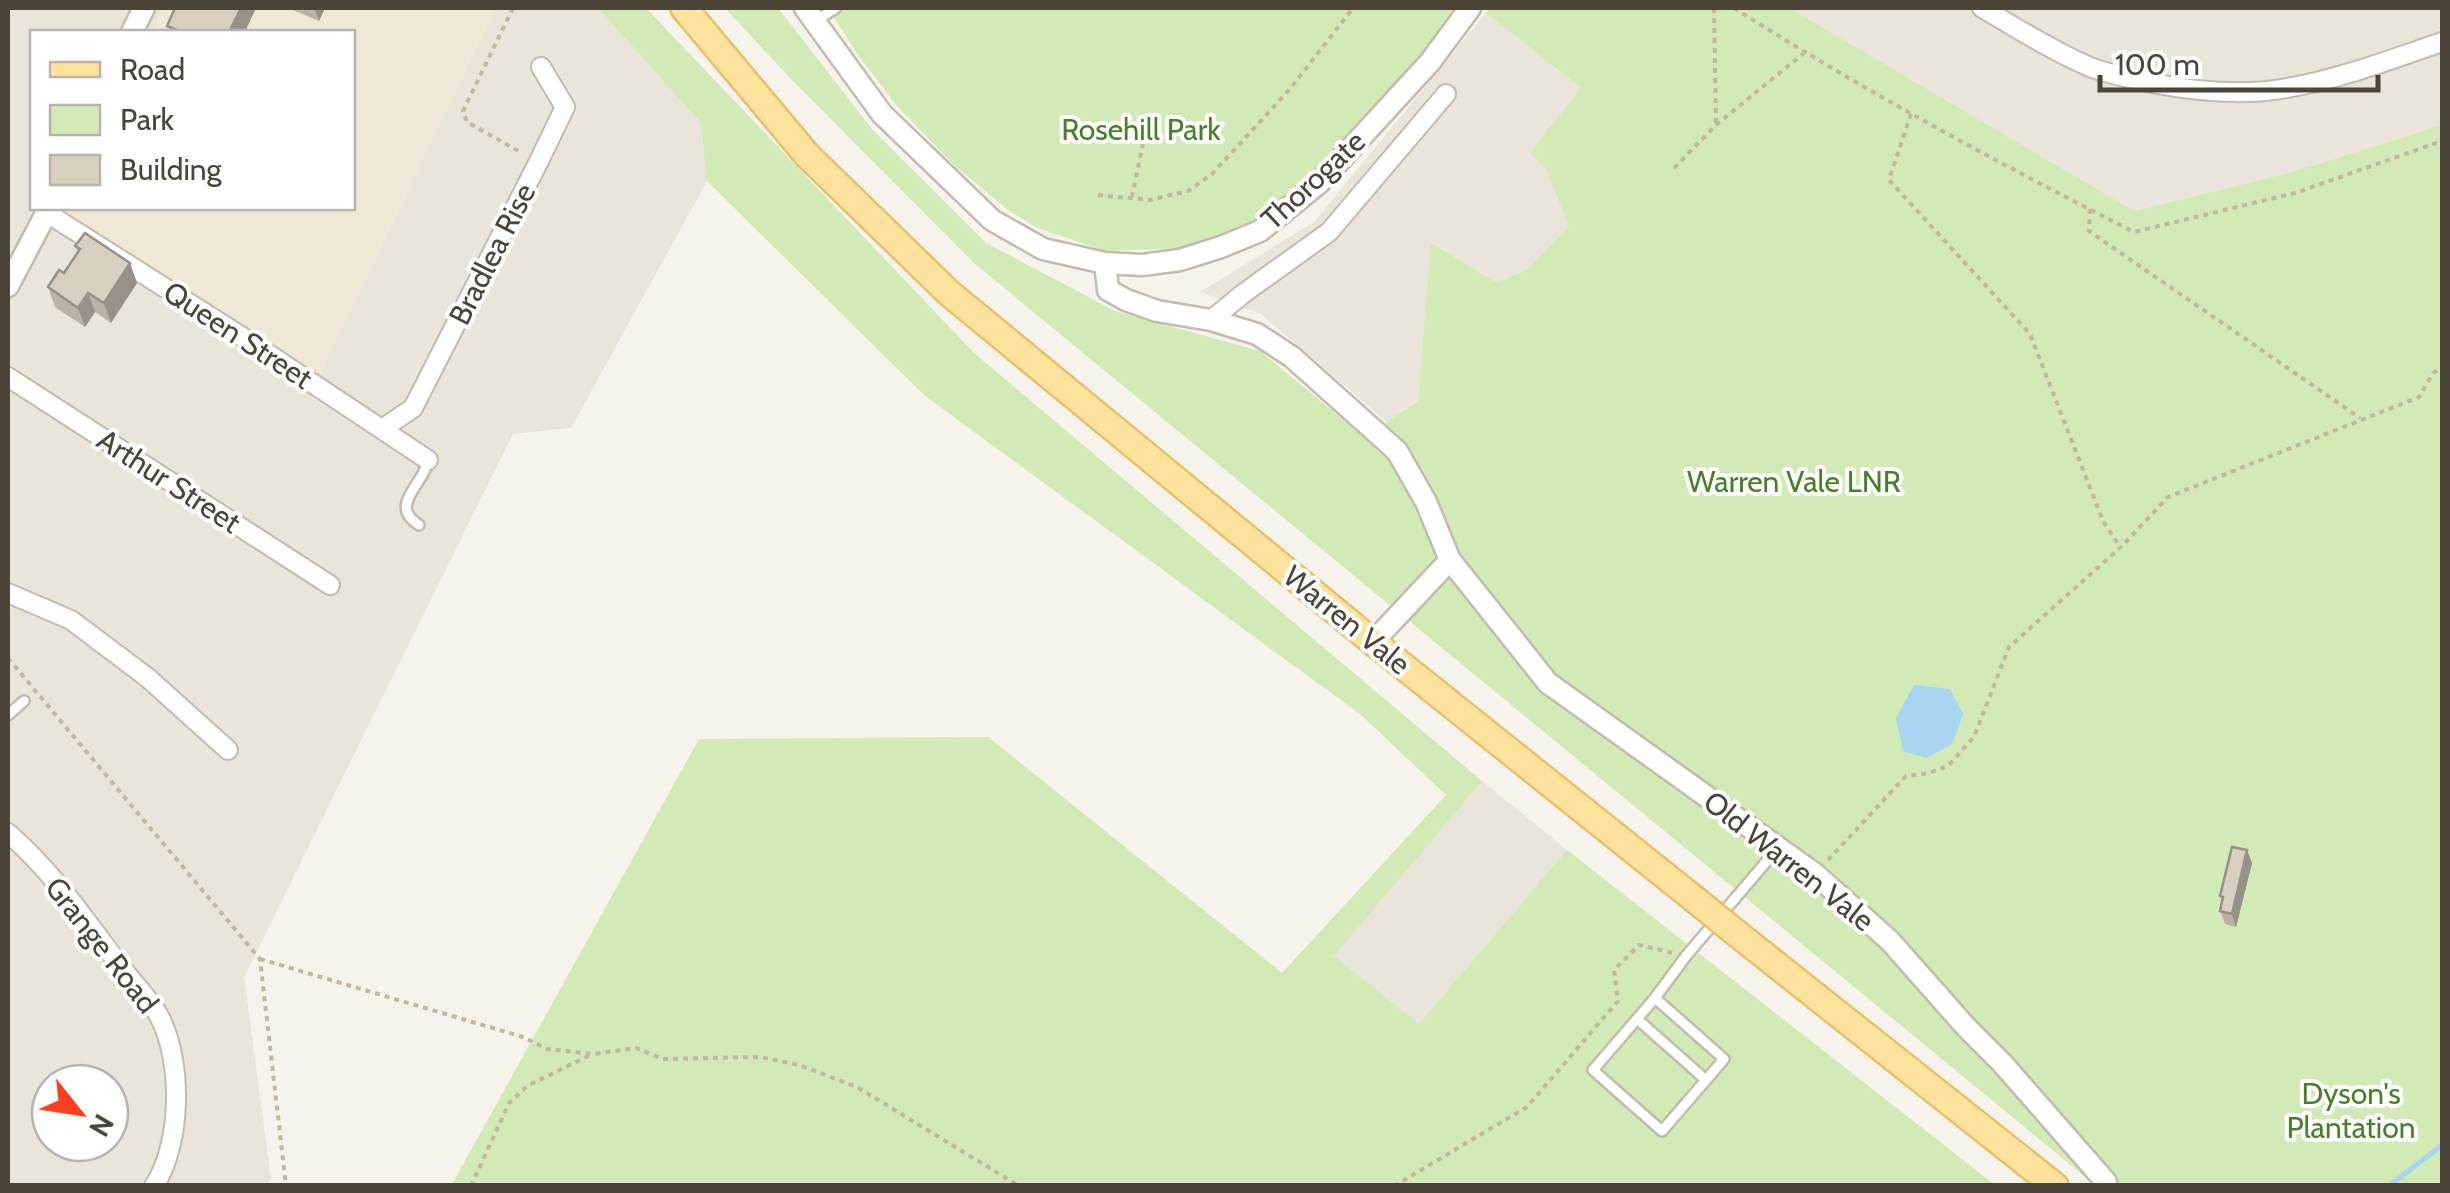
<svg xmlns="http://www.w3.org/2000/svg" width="2450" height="1193" font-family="Cabin,sans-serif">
<rect width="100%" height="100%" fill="#f6f3ec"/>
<path fill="#eae5da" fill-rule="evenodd" d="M8,8H598L701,123L707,181L571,428L513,434L244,977L271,1179L267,1185H8ZM32,32H352V208H32ZM50,1083H110V1143H50Z
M1786,8H2442V125L2296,171L2133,211Z
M1486,13L1581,88L1578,248L1497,283L1432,242L1418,401L1387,422L1261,314L1200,292L1314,222Z
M1482,781L1567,850L1419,1025L1333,956Z"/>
<path fill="#efe8d6" d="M163,8L495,9L320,375L67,212L69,208H352V32H151Z"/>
<path fill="#d2eab5" d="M598,8H646L974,353L1482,781L1334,956L1419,1024L1567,850L1995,1185L451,1186L699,739L988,737L1282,973L1446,795L1360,714L925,396L707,181L701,123Z
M725,8H778L872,129L986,243L1115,311L1260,351L1369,441L1387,422L1418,401L1431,242L1497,283L1527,270L1569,227L1546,168L1530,153L1581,88L1486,13L1490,8H1789L2134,211L2296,171L2442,125V1185H2095L975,264L792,80Z
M828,8H1454L1423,52L1305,181L1259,222L1183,248L1106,251L1037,228L1008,210L954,165L896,105L856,52Z"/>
<path fill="#a9d4f2" d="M1914,685L1950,689L1963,714L1952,744L1926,758L1903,751L1896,718Z"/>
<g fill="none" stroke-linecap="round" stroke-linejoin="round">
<path stroke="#a9d4f2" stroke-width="5" d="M2389,1186L2442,1145"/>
<g stroke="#c2bbae" stroke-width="14">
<path id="service" d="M815,21L836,8
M419,525C387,505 425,484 428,460
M8,715L24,701
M1655,998L1686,956L1778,848
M1637,1019L1706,1080L1724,1059L1655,998L1593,1070L1662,1131L1706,1080"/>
</g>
<g stroke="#c2bbae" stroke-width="22">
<path id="minor" d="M1982,8C2017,28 2052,51 2090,67C2111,75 2134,79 2157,84C2200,92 2244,96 2287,88C2340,79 2392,59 2442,42
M47,213L255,345L428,460
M1211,320L1244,293L1329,232L1446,94
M8,377L330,585
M382,429L413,408L539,161L565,107L541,67
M8,593L71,620L148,678L228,750
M8,833C52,871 86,921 121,967C133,983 150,999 159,1016C183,1061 182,1143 154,1186"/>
</g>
<g stroke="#c2bbae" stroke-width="25">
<path id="tertiary" d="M805,8L882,114L992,220L1043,249L1105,263L1142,265L1180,260L1221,247L1260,231L1319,183L1430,62L1470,8
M132,32L144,8
M1105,263L1108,290L1126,300L1157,311L1211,320L1257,334L1292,357L1397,451L1426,502L1450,560L1548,683L1815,874L1890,941L1966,1027L2002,1063L2106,1182V1186
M8,286L49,208
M1373,642L1450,560"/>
</g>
<g stroke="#e6c16a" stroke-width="30">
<path id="primary" d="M684,8L807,155L949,293L1373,642L1693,898
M1740,936L2055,1186"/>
</g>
<path stroke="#c4b79f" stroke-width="4" stroke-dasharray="5 5" stroke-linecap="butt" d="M513,8L463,111L467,122L522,153
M1714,8L1716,123
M1734,8C1863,90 1998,163 2134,232L2295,193L2442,141
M1911,114L1889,180L2030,334L2103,521L2120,547
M1674,168L1716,125L1804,53
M1098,195L1150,200L1188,191L1212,174L1290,89L1353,8
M1132,197L1149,114
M2090,209L2089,231L2360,418
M8,658L260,959L286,1186
M1828,860L1906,776L1929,773L1948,766L1974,737L2009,647L2121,547L2168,497L2419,397L2433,373L2442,368
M260,959L523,1037L547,1049L593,1054L636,1048L663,1059L760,1057L799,1065L857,1087L1019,1186
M471,1186L509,1103L527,1086L590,1055
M1394,1186L1527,1107L1618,1001L1614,970L1639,945L1673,953"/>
<use href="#service" stroke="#fff" stroke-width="9"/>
<use href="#minor" stroke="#fff" stroke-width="18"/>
<use href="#tertiary" stroke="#fff" stroke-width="20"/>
<use href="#primary" stroke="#ffe39c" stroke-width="25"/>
<g stroke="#e6c16a" stroke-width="30" stroke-linecap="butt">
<path id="primary-bridge" d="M1693,898L1740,936"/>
</g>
<use href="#primary-bridge" stroke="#ffe39c" stroke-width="25"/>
</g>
<path fill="#bab2a6" d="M288,8H325L319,21Z
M75,246L137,283L111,323L95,312L85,327L55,307L48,287L64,273L78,253Z
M2252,863L2236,927L2225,924L2220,911L2222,902L2220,896Z"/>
<path fill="#979187" d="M241,8H256L245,32H229Z
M314,8H325L319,21Z
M130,263L137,283L111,323L104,303Z
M88,293L95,312L85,327L78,308Z
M2247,850L2252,863L2236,927L2232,914Z"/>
<path fill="#d8cfc1" stroke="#979187" stroke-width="2.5" d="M175,8H241L229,32H182L167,26Z
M85,233L130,263L104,303L88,293L78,308L48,287L59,270L64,273L80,249L75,246Z
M2232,847L2247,850L2232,914L2220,911L2223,897L2220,896Z"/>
<g text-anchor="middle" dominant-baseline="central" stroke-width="8" stroke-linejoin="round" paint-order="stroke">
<g font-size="30" fill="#4a7f2a" stroke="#fff">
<text x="1141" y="129">Rosehill Park</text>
<text x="1794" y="481">Warren Vale LNR</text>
<text x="2351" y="1093">Dyson's<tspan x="2351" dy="34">Plantation</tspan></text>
</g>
<g font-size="30" fill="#4b4439" stroke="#fff">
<text transform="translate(1313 180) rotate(-43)">Thorogate</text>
<text transform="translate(492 254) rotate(-63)">Bradlea Rise</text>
<text transform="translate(238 335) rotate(33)">Queen Street</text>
<text transform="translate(169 481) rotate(33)">Arthur Street</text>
<text transform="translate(1347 620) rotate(39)">Warren Vale</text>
<text transform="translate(1789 861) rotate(38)">Old Warren Vale</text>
<text transform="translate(102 945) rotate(52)">Grange Road</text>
</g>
</g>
<rect width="2450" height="1193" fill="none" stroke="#4b4439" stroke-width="20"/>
<rect x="30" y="30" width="325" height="180" fill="#ffffff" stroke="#b7b4b0" stroke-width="2.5"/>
<rect x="50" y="62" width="50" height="15" fill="#ffe39c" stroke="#b7b4b0" stroke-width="2.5"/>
<text x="120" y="80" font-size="30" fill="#4b4439">Road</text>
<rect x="50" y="105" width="50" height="30" fill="#d2eab5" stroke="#b7b4b0" stroke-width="2.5"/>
<text x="120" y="130" font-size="30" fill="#4b4439">Park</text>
<rect x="50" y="155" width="50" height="30" fill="#d8cfc1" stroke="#b7b4b0" stroke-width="2.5"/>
<text x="120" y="180" font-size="30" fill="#4b4439">Building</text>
<g transform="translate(80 1113) rotate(120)"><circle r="48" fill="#ffffff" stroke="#b7b4b0" stroke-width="2.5"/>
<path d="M0-8L18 38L0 25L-18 38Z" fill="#fc3f1d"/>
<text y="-15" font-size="28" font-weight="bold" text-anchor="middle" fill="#4b4439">N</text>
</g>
<path d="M2100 75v15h278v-15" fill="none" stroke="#4b4439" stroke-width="5"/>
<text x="2115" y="75" font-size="30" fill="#4b4439" stroke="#ffffff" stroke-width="8" paint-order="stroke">100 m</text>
</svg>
